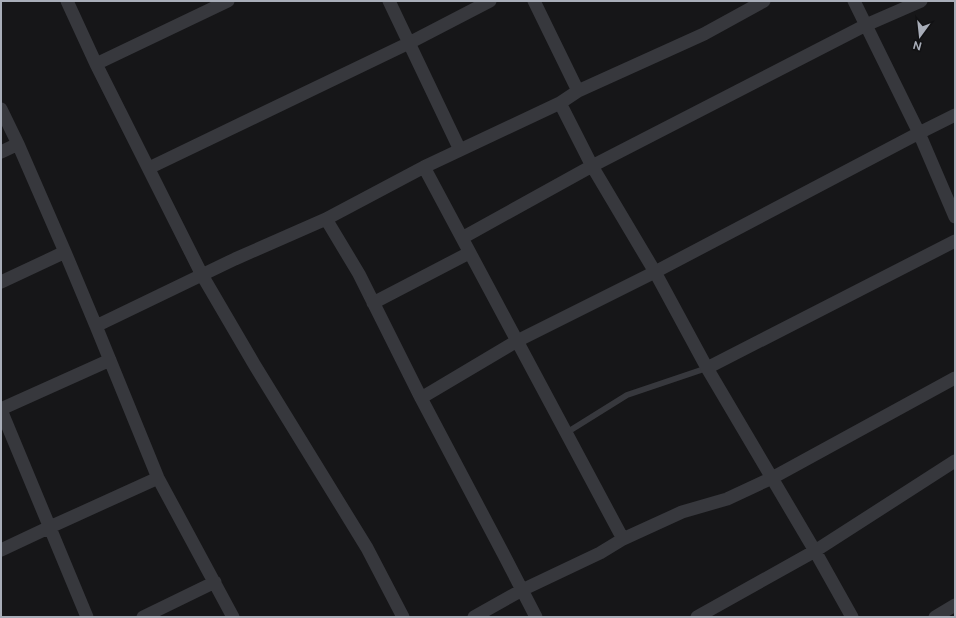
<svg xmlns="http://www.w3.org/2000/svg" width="956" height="618" font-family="'Public Sans',sans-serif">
<rect width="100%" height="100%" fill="#161618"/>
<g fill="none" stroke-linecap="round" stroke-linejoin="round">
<path stroke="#37383d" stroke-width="6" d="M566,433L627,395L707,368"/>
<path stroke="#37383d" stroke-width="13" d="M67,1L96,64L202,275L254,364L367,548L403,617
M389,1L460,150
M534,1L578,91
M854,1L919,133L955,217
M96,64L228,1
M560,103L592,166L655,272L707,368L815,551L852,617
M1,109L18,144L65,252L96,326L158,478L233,617
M1,152L18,144
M424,167L623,539
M149,168L409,43L490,1
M326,219L359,274L421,398L505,557L536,617
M462,238L592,166L866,25L921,1
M1,282L65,252
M373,303L469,253
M96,326L235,259L326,219L424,167L560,103L578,91L704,34L764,1
M707,368L955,241
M421,398L517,341L655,272L919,133L955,115
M1,409L110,360
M1,410L87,617
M1,550L50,527L158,478
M143,617L215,582
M474,617L522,590L600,553L623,539L682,512L727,499L772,478L955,378
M697,617L815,551L955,461
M935,617L955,605"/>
</g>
<rect width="956" height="618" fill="none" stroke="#a8adb8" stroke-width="4"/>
<g transform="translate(920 36) rotate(195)" stroke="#111113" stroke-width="3" paint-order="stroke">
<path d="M0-3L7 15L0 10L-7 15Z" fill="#a8adb8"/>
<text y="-6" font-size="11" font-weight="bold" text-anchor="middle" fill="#a8adb8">N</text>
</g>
</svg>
